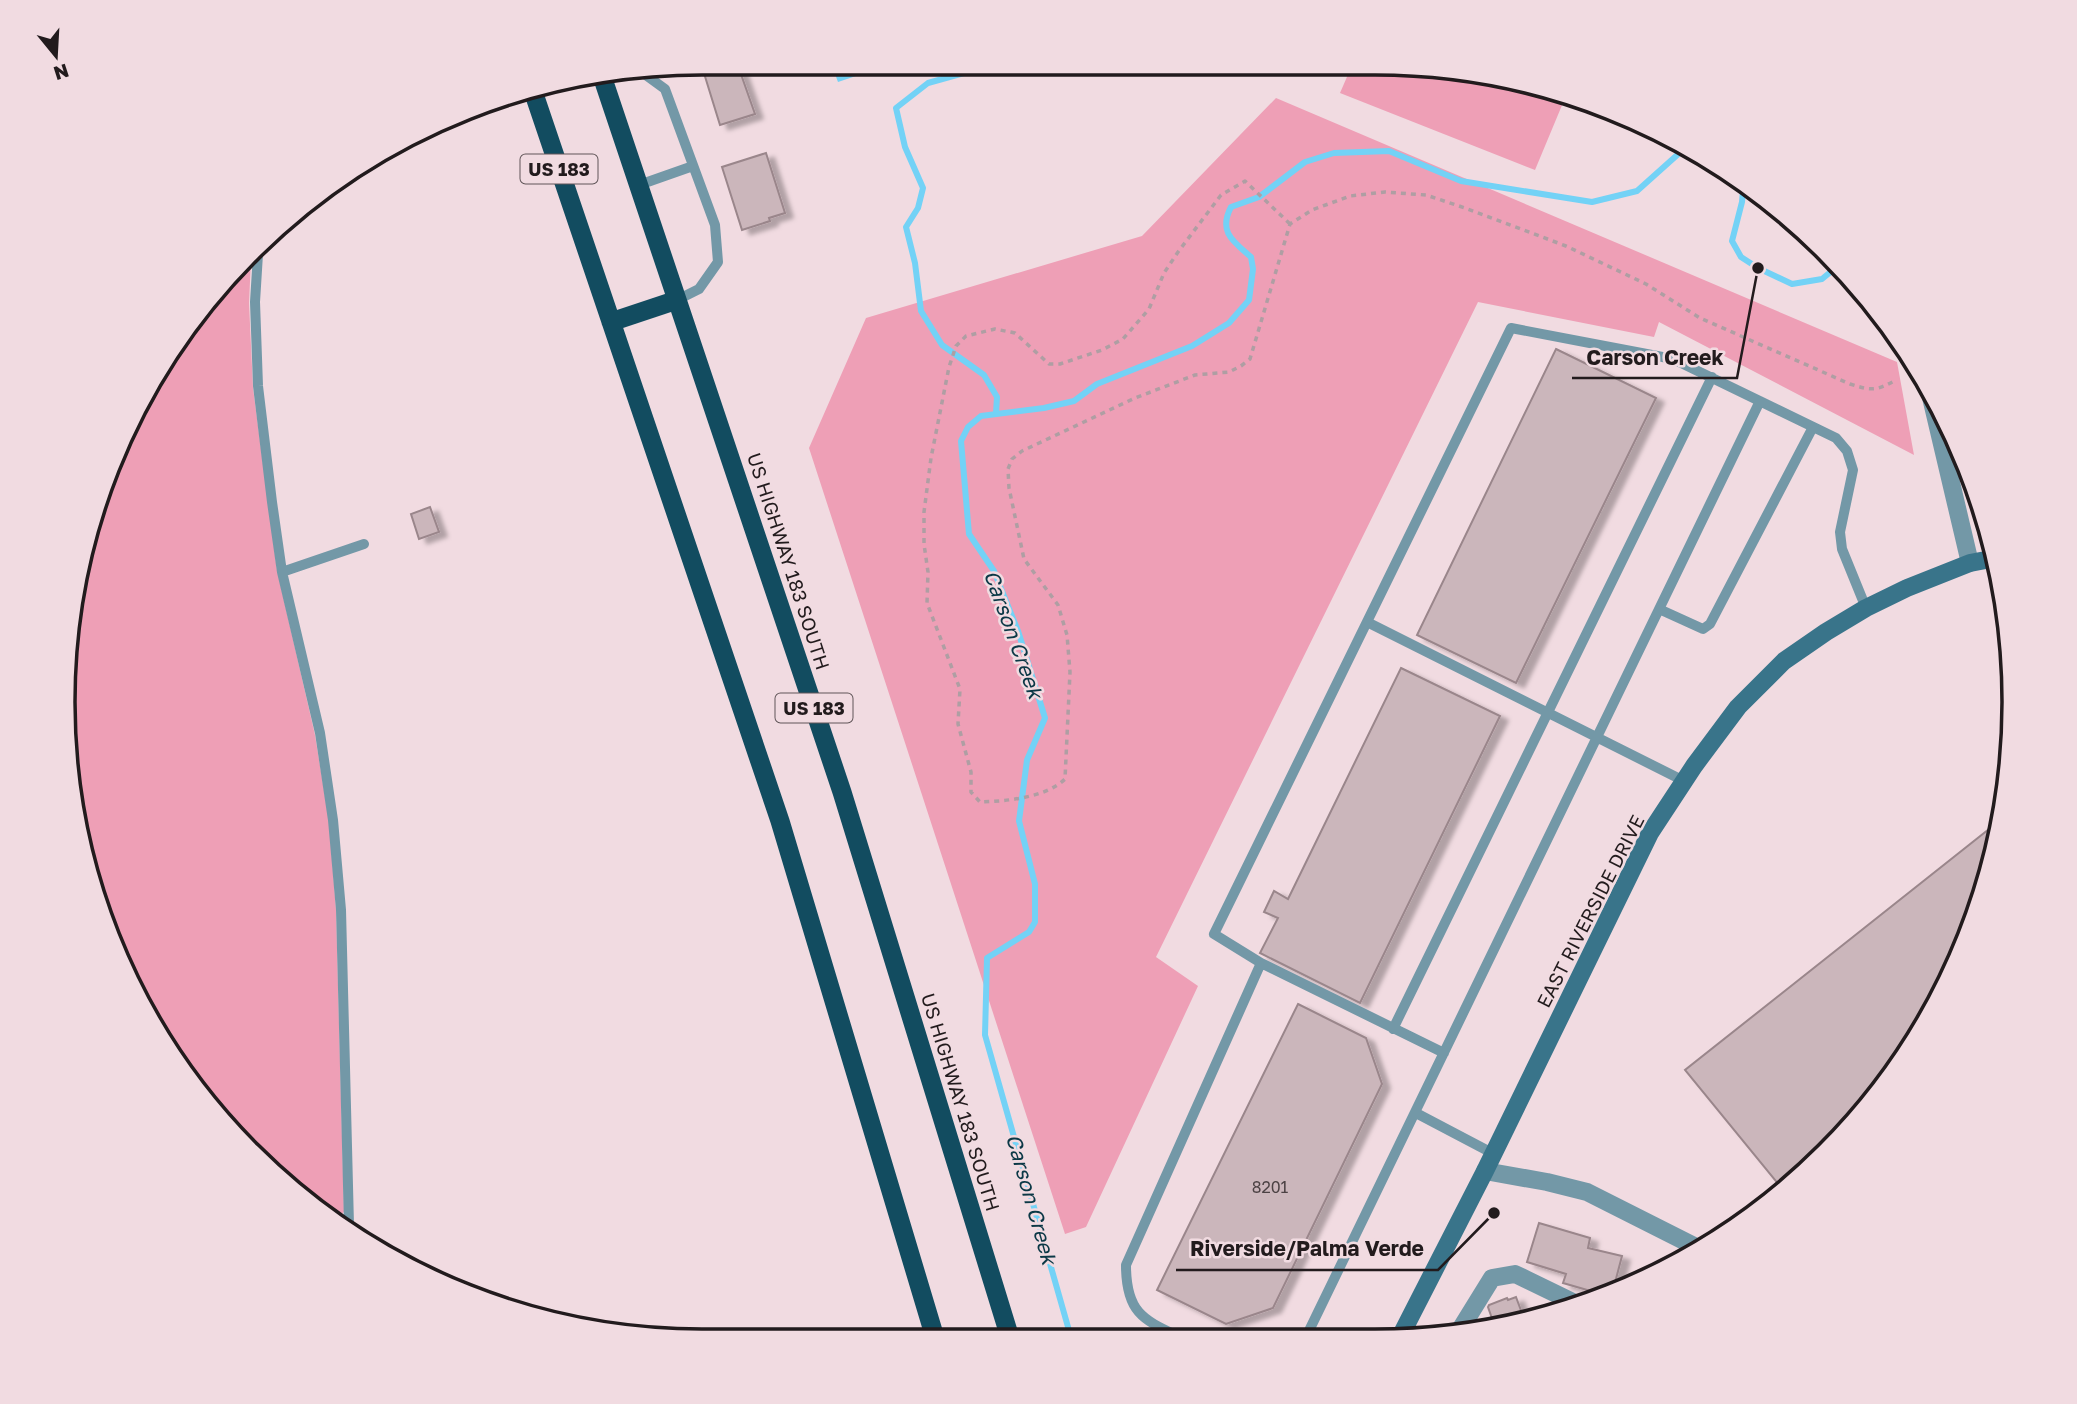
<svg xmlns="http://www.w3.org/2000/svg" width="2077" height="1404" font-family="'Golos Text',sans-serif">
<defs>
<filter id="shadow"><feDropShadow dx="8" dy="4.5" stdDeviation="2" flood-color="#0004"/></filter>
</defs>
<rect width="100%" height="100%" fill="#f1dbe1"/>
<path fill="#ee9fb6" d="M1353,63H1375L1499,75L1565,98L1535,170L1340,93Z
M1276,98L1897,362L1914,455L1659,322L1654,337L1478,302L1156,957L1198,986L1086,1227L1065,1234L809,448L866,318L1142,236Z
M251,260L249,303L253,388L277,570L315,735L329,821L336,910L344,1212L338,1217L250,1154L148,1021L75,827L64,660L111,458L195,313Z"/>
<path fill="#73d2f6" d="M831,63H868L871,71L838,82Z"/>
<g fill="none" stroke-linecap="round" stroke-linejoin="round">
<path stroke="#73d2f6" stroke-width="6" d="M977,63L971,71L928,83L896,108L905,147L923,188L918,208L906,227L915,263L921,311L942,345L984,375L997,397L996,413
M1743,190L1742,202L1732,241L1741,257L1758,268L1792,284L1822,279L1839,265
M1072,1341L985,1035L987,958L1029,932L1035,922V884L1019,821L1027,760L1045,718L1018,631L994,571L969,534L961,441L968,427L981,416L1044,408L1074,401L1097,384L1192,346L1229,323L1249,300L1253,269L1251,257C1233,241 1218,232 1231,207L1259,197L1305,162L1334,153L1389,151L1461,181L1592,202L1637,191L1685,148"/>
</g>
<path fill="#cbb6bb" stroke="#9a868b" stroke-width="2" filter="url(#shadow)" d="M725,63H737L755,114L720,125L703,70Z
M766,153L785,213L769,218L770,221L742,230L722,167Z
M1556,349L1656,398L1516,683L1417,635Z
M430,507L439,532L419,539L411,514Z
M1401,668L1500,716L1360,1003L1260,953L1278,918L1264,912L1274,891L1288,899Z
M2003,818L1966,946L1907,1057L1838,1140L1780,1186L1685,1070Z
M1298,1004L1366,1038L1382,1084L1273,1308L1226,1324L1157,1290Z
M1539,1223L1590,1238L1588,1248L1622,1256L1612,1294L1608,1296L1563,1283L1566,1274L1527,1262Z
M1516,1297L1523,1316L1495,1327L1488,1307L1489,1305L1507,1298L1508,1300Z"/>
<g fill="none" stroke-linecap="round" stroke-linejoin="round">
<path stroke="#af9ea3" stroke-width="3.5" stroke-dasharray="5 5" stroke-linecap="butt" d="M1290,224L1245,181L1221,195L1178,252L1164,273L1149,309L1123,339L1102,350L1060,364H1049L1015,333L995,329L966,336L956,346L949,367L931,458L924,512V544L928,572L927,603L960,689L958,724L971,772V792L980,802C1007,801 1045,798 1065,779L1070,672L1067,635L1058,605L1024,559L1009,488L1008,469L1012,459L1022,451L1135,398L1195,375L1229,372L1241,366L1250,359L1290,224L1312,210L1350,196L1385,192L1426,195L1465,208L1566,246L1646,284L1700,318L1850,384C1872,391 1876,391 1896,380"/>
<path stroke="#7398a7" stroke-width="10" d="M643,73L665,89L715,225L718,262L699,289L677,300
M639,185L693,166
M258,254L255,302L258,386L272,502L282,572L320,733L333,820L341,910L349,1225
M282,572L364,544
M1659,609L1703,629L1710,624L1813,427
M1367,622L1684,781
M1393,1029L1712,377
M1444,1053L1261,963L1214,934L1511,328L1673,359L1836,438L1847,451L1853,470L1840,532L1842,549L1866,608
M1416,1113L1494,1154
M1188,1341C1147,1321 1126,1317 1126,1265L1261,963
M1304,1341L1760,401"/>
<path stroke="#7398a7" stroke-width="18" d="M1929,389L1970,563
M1485,1171L1547,1182L1587,1192L1700,1249
M1458,1333L1492,1278L1515,1274L1579,1305"/>
<path stroke="#39748a" stroke-width="18" d="M1399,1339L1485,1171L1650,833L1694,766L1738,707L1784,661L1826,632L1866,608L1907,588L1970,563L1996,558"/>
<path stroke="#124c60" stroke-width="19" d="M603,79L842,792L1011,1341
M533,91L780,821L936,1341
M611,322L677,300"/>
</g>
<g text-anchor="middle" dominant-baseline="central" stroke-width="5" stroke-linejoin="round" paint-order="stroke">
<g font-size="16" fill="#4c4244">
<text x="1270" y="1187">8201</text>
</g>
<g fill="#f1dbe1" stroke="#605558" stroke-width="2">
<rect x="520.5" y="154.5" width="77" height="29" rx="5"/>
<rect x="775.5" y="693.5" width="77" height="29" rx="5"/>
</g>
<g font-size="18" font-weight="bold" fill="#221b1d">
<text x="559" y="169">US 183</text>
<text x="814" y="708">US 183</text>
</g>
<g font-size="19" fill="#221b1d" stroke="#f1dbe1">
<text transform="translate(789 561) rotate(72)">US HIGHWAY 183 SOUTH</text>
<text transform="translate(1590 911) rotate(-63)">EAST RIVERSIDE DRIVE</text>
<text transform="translate(961 1102) rotate(73)">US HIGHWAY 183 SOUTH</text>
</g>
<g font-size="21" font-style="italic" fill="#0b3846" stroke="#f1dbe1">
<text transform="translate(1014 634) rotate(70)">Carson Creek</text>
<text transform="translate(1032 1199) rotate(74)">Carson Creek</text>
</g>
</g>
<path d="M0 0H2077V1404H0ZM702 75H1375A627 627 0 0 1 2002 702V702A627 627 0 0 1 1375 1329H702A627 627 0 0 1 75 702V702A627 627 0 0 1 702 75Z" fill="#f1dbe1" fill-rule="evenodd"/>
<path fill="none" stroke="#221b1d" stroke-width="3.5" d="M702 75H1375A627 627 0 0 1 2002 702V702A627 627 0 0 1 1375 1329H702A627 627 0 0 1 75 702V702A627 627 0 0 1 702 75Z"/>
<path fill="none" stroke="#221b1d" stroke-width="2.5" d="M1758 268L1737 378H1572M1494 1213L1438 1270H1176"/>
<g fill="#221b1d" stroke="#f1dbe1" stroke-width="2.5">
<circle cx="1758" cy="268" r="7"/>
<circle cx="1494" cy="1213" r="7"/>
</g>
<g font-size="21" text-anchor="middle" font-weight="bold" fill="#221b1d" stroke="#f1dbe1" stroke-width="5" stroke-linejoin="round" paint-order="stroke">
<text x="1655" y="365">Carson Creek</text>
<text x="1307" y="1256">Riverside/Palma Verde</text>
</g>
<g transform="translate(56 56) rotate(162)" stroke="#f1dbe1" stroke-width="5" paint-order="stroke">
<path d="M0-5L12 26L0 18L-12 26Z" fill="#221b1d"/>
<text y="-10" font-size="19" font-weight="bold" text-anchor="middle" fill="#221b1d">N</text>
</g>
</svg>
